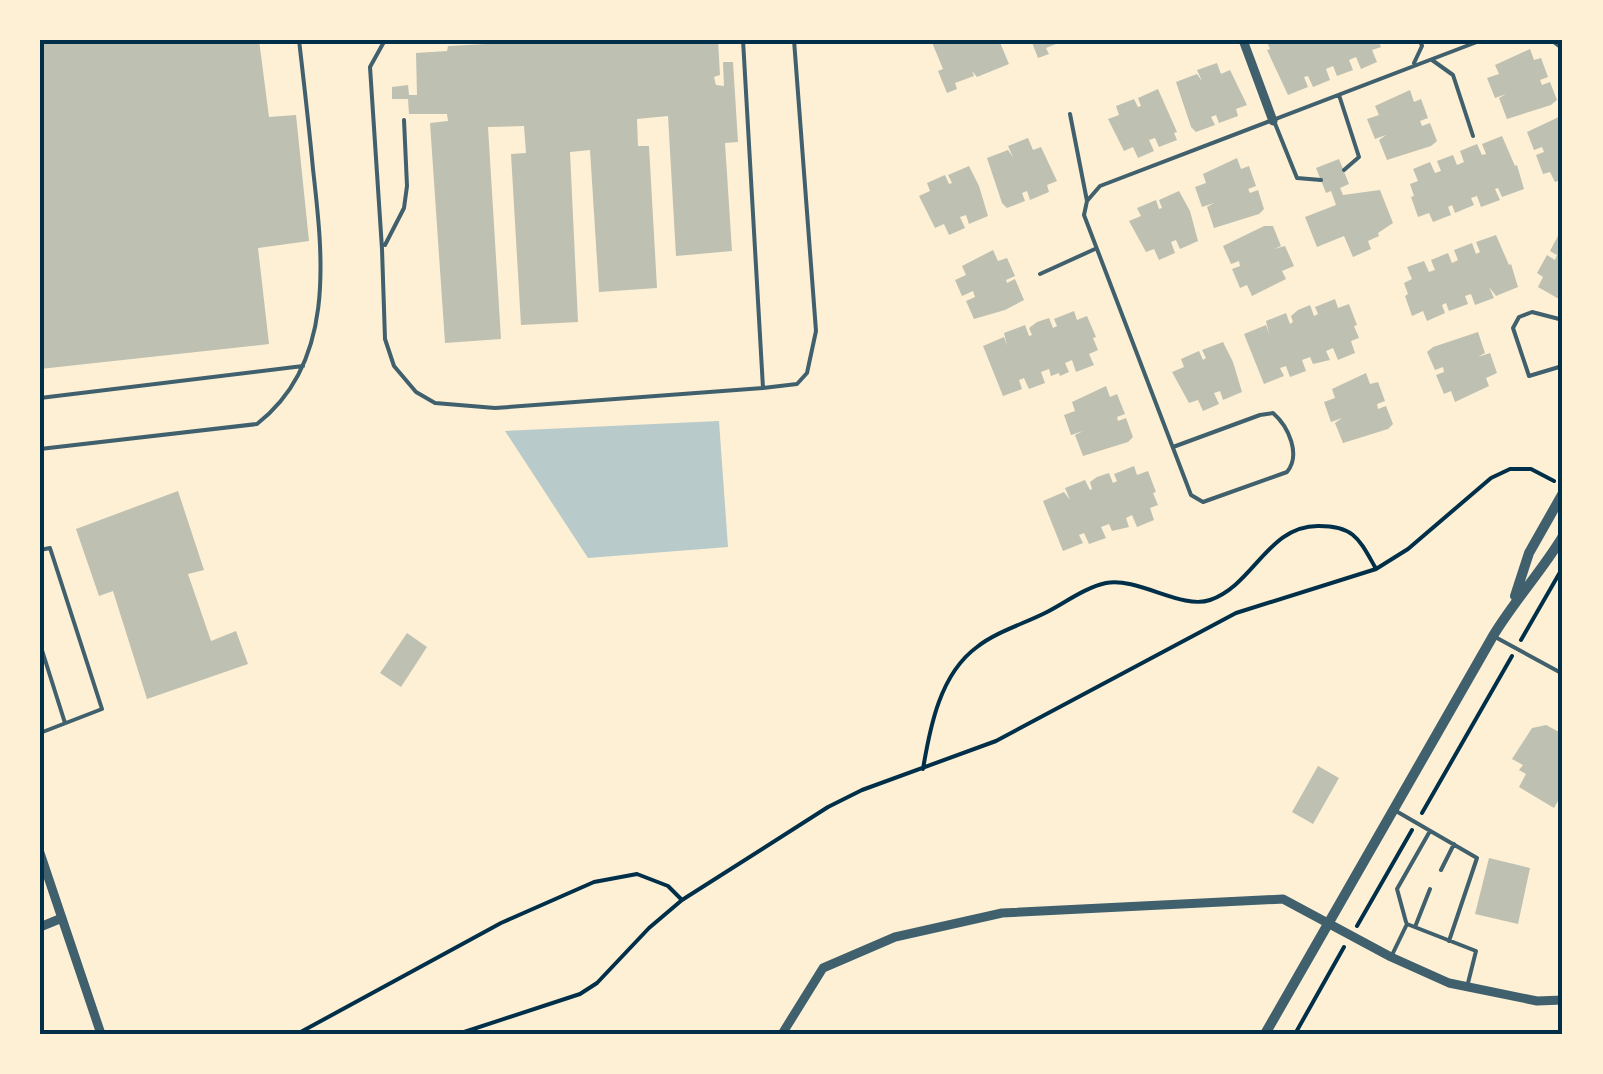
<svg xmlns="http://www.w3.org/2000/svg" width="1603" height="1074" font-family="'Open Sans',sans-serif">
<rect width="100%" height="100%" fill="#fdf0d5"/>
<path fill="#b9caca" d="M719,421L728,547L588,558L505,431Z"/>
<path fill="#bec0b2" d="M40,40H259L269,117L296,115L309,241L258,248L269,344L40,369Z
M559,40H718L720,75L714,77L716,85L724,86L723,62H733L738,142L725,143L732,251L676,256L668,116L637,119L638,146H649L657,288L599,292L590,150L570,152L578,322L521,325L511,154L526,153L524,126L488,127L501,339L445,343L430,123L448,121L447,114H409L408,99H392V87L408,85L409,95H417L416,53L447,51L448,46Z
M931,40H999L1009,64L977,77L972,71L974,76L955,83L957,89L947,93L938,71L943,69Z
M1031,40H1066L1046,48L1049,54L1038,58Z
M1273,40H1292L1293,43L1294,40H1378L1381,47L1372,50L1377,62L1361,69L1356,57L1349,60L1353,70L1337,76L1333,66L1326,69L1330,80L1313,87L1308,76L1304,77L1308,87L1288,95L1267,50L1270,49L1267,42Z
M1530,49L1534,60L1541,58L1548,77L1540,80L1542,85L1550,82L1557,100L1551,105L1507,119L1499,98L1506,94L1495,98L1487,78L1499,74L1495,65Z
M1217,63L1221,74L1230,70L1247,105L1236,109L1238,116L1219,123L1216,115L1211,117L1215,125L1196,132L1191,127L1176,82L1197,74L1202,81L1197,70Z
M1158,89L1177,132L1174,133L1177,140L1159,147L1155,138L1149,140L1154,151L1138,158L1133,147L1124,151L1108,119L1119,115L1116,106L1134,99L1138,107L1141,106L1138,98Z
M1410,90L1414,102L1421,99L1428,118L1420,121L1422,126L1430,123L1437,141L1431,146L1387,160L1379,140L1386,135L1375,139L1367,119L1379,115L1375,106Z
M1563,115V179L1555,182L1550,172L1543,174L1536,155L1544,152L1542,147L1534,150L1527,132Z
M1502,136L1515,166L1517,165L1524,189L1502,197L1498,188L1495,189L1500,200L1481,207L1477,196L1471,198L1474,205L1455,213L1452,205L1448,207L1451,215L1433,222L1429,213L1418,217L1411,197L1414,196L1410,184L1418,181L1413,169L1430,162L1435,173L1441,171L1437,161L1453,155L1457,165L1464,162L1460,151L1477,144L1482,155L1486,154L1482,144Z
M1028,138L1033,150L1041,147L1057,181L1047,185L1049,192L1030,200L1027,191L1022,193L1025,201L1007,208L1002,203L987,158L1008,150L1013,157L1008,146Z
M1237,158L1241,169L1249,166L1256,186L1248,189L1250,193L1258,190L1264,209L1259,214L1214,228L1207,207L1214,203L1202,207L1195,187L1206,183L1203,174Z
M1339,159L1349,184L1340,188L1343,195L1380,190L1393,223L1378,233L1379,236L1368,241L1371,249L1353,257L1344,236L1317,247L1305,217L1336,205L1331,191L1326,193L1316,168Z
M969,166L979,186L988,216L969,224L966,215L960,217L965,228L949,235L944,224L935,228L919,196L930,191L927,183L945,175L949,184L952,183L948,175Z
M1179,191L1190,211L1198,241L1180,249L1176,240L1171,242L1175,253L1159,260L1154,249L1146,252L1129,221L1141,216L1137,208L1156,200L1159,209L1162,208L1159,200Z
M1264,226H1273L1281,246L1274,249L1285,246L1294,266L1282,271L1286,279L1252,296L1247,285L1240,288L1232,269L1240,266L1239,261L1231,264L1223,246Z
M1559,234L1563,236V298L1559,299L1538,287L1543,277L1537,273L1547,255L1555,260L1557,255L1550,251Z
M1496,235L1509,265L1511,264L1518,287L1496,296L1489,287L1494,298L1475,305L1471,294L1465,296L1468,304L1449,311L1446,303L1442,305L1445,313L1427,321L1423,311L1412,316L1405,296L1408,294L1404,283L1412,279L1407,267L1424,261L1429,272L1435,270L1431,260L1448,253L1452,263L1458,260L1454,250L1472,243L1476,254L1480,252L1476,242Z
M993,250L998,261L1007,258L1015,276L1006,280L1007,283L1015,279L1024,300L1005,310L974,319L966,301L975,297L973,291L962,296L955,280L966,275L962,266Z
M1335,299L1338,308L1349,304L1357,325L1354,326L1359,338L1351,341L1355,353L1338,360L1333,348L1326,351L1330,360L1313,364L1310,357L1302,360L1306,371L1290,377L1286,366L1280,368L1284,376L1264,384L1244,334L1266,325L1269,334L1266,321L1286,313L1290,324L1293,322L1291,316L1298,310L1310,305L1314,316L1318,314L1315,307Z
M1074,311L1077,320L1087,316L1096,337L1093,338L1098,350L1089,354L1094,365L1076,372L1072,360L1065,363L1069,372L1060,376L1059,373L1051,376L1049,369L1041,372L1045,383L1029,389L1024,378L1019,380L1022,389L1003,396L983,346L1004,337L1007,346L1004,333L1025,325L1029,336L1032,335L1029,328L1037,322L1049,318L1053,328L1057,326L1054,319Z
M1478,332L1485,353L1478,357L1490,353L1497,373L1486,378L1489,386L1455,402L1451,391L1444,394L1436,375L1444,372L1443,367L1435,370L1427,352L1433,347Z
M1223,342L1233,362L1242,392L1223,400L1220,391L1214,393L1219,404L1203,411L1198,400L1189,403L1172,372L1184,367L1181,359L1199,351L1203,360L1206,358L1202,350Z
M1366,373L1370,384L1378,382L1385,401L1377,404L1378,409L1386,406L1393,424L1388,429L1343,443L1335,423L1342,418L1331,422L1324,402L1335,398L1332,389Z
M1106,386L1110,397L1117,394L1125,414L1117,417L1118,421L1126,418L1133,437L1128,442L1083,456L1075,435L1083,431L1071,435L1064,415L1075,411L1072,402Z
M1134,466L1137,475L1148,471L1156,492L1153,493L1158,505L1150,508L1154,520L1137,527L1132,515L1126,518L1129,527L1112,531L1109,524L1101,527L1106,538L1089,544L1084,533L1079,535L1083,543L1063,551L1043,501L1064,492L1070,500L1065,488L1085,480L1090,490L1092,489L1090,482L1097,477L1109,473L1113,483L1117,481L1114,474Z
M178,491L204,570L188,574L211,641L236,631L248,664L147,699L113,591L99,596L76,529Z
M407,633L427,647L401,687L380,673Z
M1546,725L1563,734V792L1554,808L1519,787L1526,774L1519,770L1523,765L1512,759L1532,728Z
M1318,766L1339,778L1313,824L1292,812Z
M1489,858L1530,868L1518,924L1475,914Z"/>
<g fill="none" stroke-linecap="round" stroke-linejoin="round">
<path stroke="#003049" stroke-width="4" d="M1521,640L1563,567
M923,769C930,727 940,674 977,647C996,632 1023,624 1045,613C1063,604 1086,587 1106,583C1138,577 1182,610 1210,600C1254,585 1268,525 1319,526C1354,526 1359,539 1375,567
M1422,813L1512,656
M1357,926L1412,830
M297,1034L501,923L594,882L637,874L668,886L681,899
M458,1034L580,994L597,983L649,928L682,900L828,807L862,790L996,741L1236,613L1376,569L1408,549L1491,478L1510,469H1531L1554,481
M1295,1034L1344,947"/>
<path stroke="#3f606c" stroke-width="4" d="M385,40L370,67L382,249L385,339L394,366L416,392L435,403L495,408L763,388L797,384L807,373L816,331L794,40
M743,40L763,388
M1551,40L1563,49
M1432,60L1453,75L1473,136
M1414,63L1422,46L1420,40
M1339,95L1359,157L1344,170
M1070,114L1087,201
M1274,121L1297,178L1321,180
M385,245L404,208L407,186L404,120
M1040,274L1095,249
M1563,320L1532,312L1519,317L1513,328L1529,376L1559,367L1563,360
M40,398L303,366
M1173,447L1260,415L1273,413C1289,427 1301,455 1287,472L1203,502L1191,495L1084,215L1087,201L1100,186L1482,40
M40,449L257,424C336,363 323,257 313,169C309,126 304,83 299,40
M40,550L50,548L102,709L40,733
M1497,638L1563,674
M40,644L65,723
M1396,811L1477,858L1449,941
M1441,870L1454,844
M1406,922L1397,889L1430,831
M1415,927L1430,889
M1392,955L1407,924L1476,951L1467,987"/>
<path stroke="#3f606c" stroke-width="9" d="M1243,40L1273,121
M40,853L101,1034
M40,927L62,918
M782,1034L823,968L895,937L1002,913L1283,899L1391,957L1449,983L1537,1001L1563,1000"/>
<path stroke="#3f606c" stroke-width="10" d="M1515,596L1529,553L1563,493
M1265,1034L1493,636C1514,601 1542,571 1563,536"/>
</g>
<rect width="1603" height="1074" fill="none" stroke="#fdf0d5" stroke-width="85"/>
<rect x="42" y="42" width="1518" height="990" fill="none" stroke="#003049" stroke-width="4"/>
</svg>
